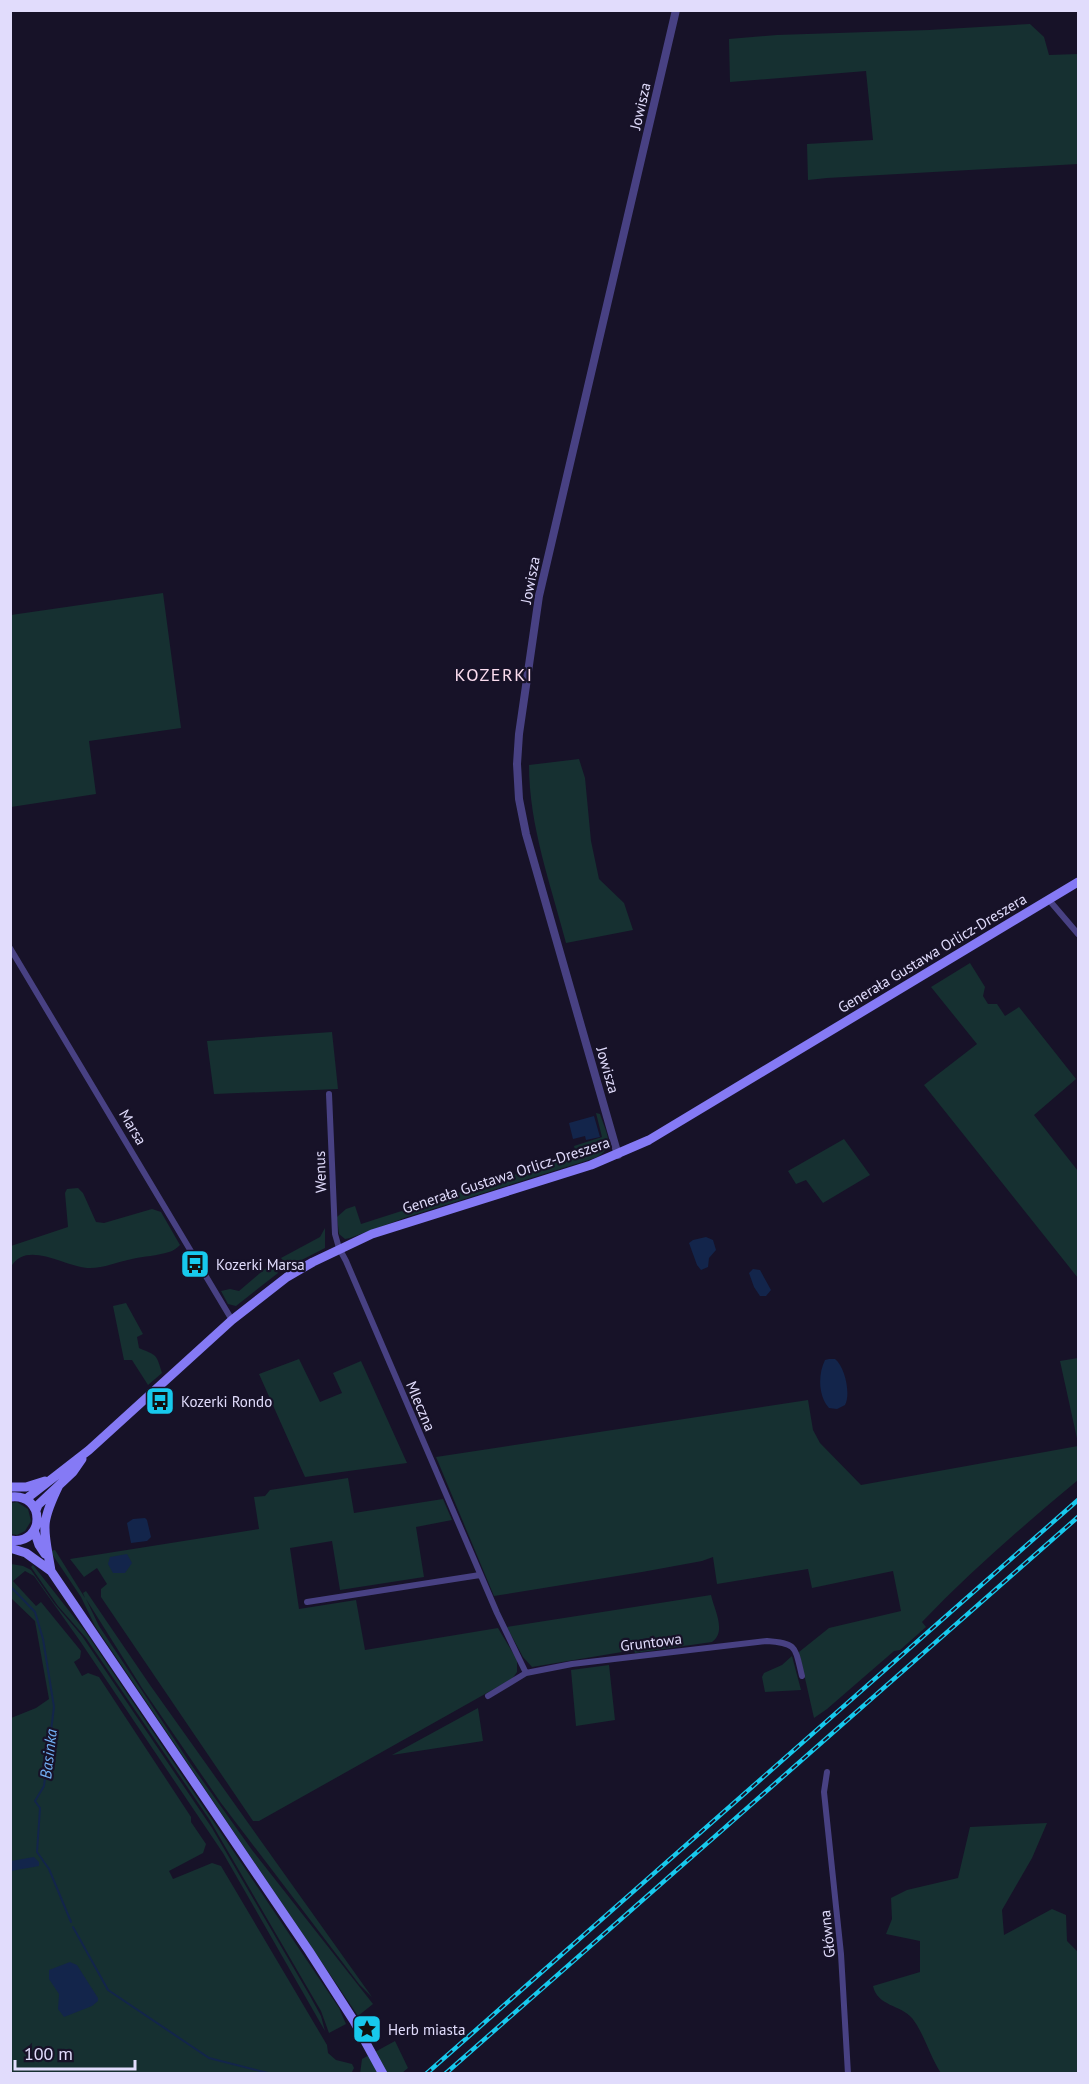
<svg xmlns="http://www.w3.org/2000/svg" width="1089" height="2084" font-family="'PT Sans',sans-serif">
<rect width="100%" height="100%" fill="#171228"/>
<path fill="#163031" d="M1030,24L1044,37L1049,55L1078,54V164L827,178L808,180L807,144L873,140L866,71L730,82L729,39L777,35L929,30Z
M163,593L181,728L89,741L96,794L11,807V615Z
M579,759L585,778L591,841L599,879L624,903L633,930L566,943C551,885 529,826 529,765Z
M970,963L985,987L983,996L988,1004H997L1005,1016L1019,1007L1076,1079L1034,1115L1078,1171V1278L924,1085L977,1044L931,987Z
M332,1032L338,1089L214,1094L207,1041Z
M596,1113L600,1114C606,1133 617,1147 595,1158L407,1217L350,1238L345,1239L339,1234L337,1217L346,1209L355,1206L361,1224L576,1155L574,1146L602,1137Z
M844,1139L870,1175L823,1203L806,1180L796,1184L788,1171Z
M78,1188L83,1193L96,1222L104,1223L152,1209L161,1212L180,1245C177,1248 173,1251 169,1252C157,1256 144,1256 132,1259C117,1262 102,1269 87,1268C63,1266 26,1240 11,1267V1246L68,1227L65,1193L67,1189Z
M325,1228V1248L288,1267L281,1258L320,1237Z
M273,1262L278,1273L236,1306L228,1304L221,1291L230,1289L239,1291Z
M126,1303L143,1334L137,1337L139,1348C157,1356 156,1353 162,1373L148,1385L132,1360H124L113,1306Z
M1078,1358V1443L1060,1361Z
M299,1359L320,1402L342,1393L333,1373L361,1361L407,1463L305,1477L259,1374Z
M808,1400L813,1430L820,1443L861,1485L1078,1446V1480C1024,1525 971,1571 922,1622L926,1627L900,1650L894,1651L827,1709L814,1718L799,1652L829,1628L901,1611L893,1571L812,1588L808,1569L717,1584L713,1557L702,1561L642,1572L494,1596L436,1457Z
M348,1478L354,1513L443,1499L452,1520L416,1527L424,1577L340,1590L332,1541L290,1548L299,1609L356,1600L365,1650L498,1628L517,1660V1672L512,1679L259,1821H253L101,1597V1589L107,1584L97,1568L84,1577L70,1559L259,1529L254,1497L265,1496L270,1490Z
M17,1502L28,1509L31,1521L25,1531L17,1535L11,1534V1503Z
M55,1550L85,1598L83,1593L86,1591L150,1685L372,1997L359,1984L221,1803L142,1688L86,1599L99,1626L190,1763L252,1850L373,2004L358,2016L95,1626L81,1597L50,1551Z
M11,1564L23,1566L31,1570L54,1603L82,1636L212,1828L310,1996L321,2016L325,2031L223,1853L80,1641L34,1576L25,1571L13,1581L36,1606L41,1602L81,1651L80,1658L74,1662L82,1676L88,1673L99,1677L191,1817V1822L206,1844L203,1853L169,1871L173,1879L212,1863L221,1866L327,2045L328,2053L336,2060L352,2064L354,2068L351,2074H11V1718L36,1708L49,1699L35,1621L11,1598Z
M33,1565L85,1631L339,2008L346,2024L329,2033L321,2011L209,1819L86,1638L58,1606L31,1567Z
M711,1595C714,1609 727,1632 712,1642L635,1653L634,1650L532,1667L523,1657L507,1627Z
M792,1656L801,1690L765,1692L762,1677L764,1673L782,1665Z
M609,1665L615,1720L576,1726L571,1670Z
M478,1708L483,1741L392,1755Z
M1047,1823L1032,1858L1002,1910L1004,1935L1052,1909L1066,1915L1067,1941L1078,1952V2073H941C930,2057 924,2033 912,2018C901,2005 877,2006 873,1986L920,1972V1941L886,1934L892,1919L891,1898L907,1890L958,1878L970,1827Z
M395,2041L408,2068L402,2073L360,2074L362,2059Z"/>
<path fill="#13254b" d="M594,1116L600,1137L586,1140L585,1136L573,1139L569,1123Z
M706,1237L713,1240L716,1250L709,1258L708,1267L701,1270L697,1265L689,1243L693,1240Z
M753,1269L760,1270L771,1290L766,1296H760L754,1287L749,1273Z
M829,1359H835C845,1367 851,1394 845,1405L837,1409L829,1408C818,1396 818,1374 825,1360Z
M145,1518L147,1520L151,1537L147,1541L131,1543L127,1523L133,1519Z
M127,1554L132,1563L125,1573H113L108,1564L110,1557Z
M34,1857L39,1862V1866L11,1871V1861Z
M70,1962L77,1965L98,1998V2001L92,2006L64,2017L58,2009L59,1994L49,1979V1970Z"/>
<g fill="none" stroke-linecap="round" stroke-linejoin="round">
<path stroke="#13254b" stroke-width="2" d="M10,1586L35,1612L43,1639L54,1707L44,1786L35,1801L40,1808L37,1852L49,1869L71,1922
M73,1927L108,1990L209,2058L272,2074"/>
<path stroke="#484183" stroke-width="6" d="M1049,900L1078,934
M10,948L232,1320
M329,1094L335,1234L339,1248L346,1261L497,1613L526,1673
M307,1602L480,1575
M488,1696L526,1673L572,1664L767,1641C798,1643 795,1648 802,1676
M827,1772L824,1792L841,1954L848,2074"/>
<path stroke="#484183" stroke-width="8" d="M618,1155L526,834L519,799L517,764L519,734L539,596L676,10"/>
<path stroke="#857af5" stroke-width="9" d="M10,1487H26L45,1481
M10,1497C46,1492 46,1546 10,1540
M26,1499L89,1450L232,1320L287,1277L313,1262L372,1234L591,1165L649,1140L1078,882
M36,1510L38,1505L73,1472L82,1459
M34,1530L39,1545L45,1554
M10,1548L26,1553L51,1571L309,1951L354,2021L383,2074
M51,1571C44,1528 39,1526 59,1485"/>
<g stroke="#17c9ed" stroke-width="4.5">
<path id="rail" d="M426,2074L1078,1500
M445,2074L1078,1517"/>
</g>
<use href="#rail" stroke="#171228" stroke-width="2" stroke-dasharray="7" stroke-linecap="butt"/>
</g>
<defs>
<g id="bus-square" transform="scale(1.5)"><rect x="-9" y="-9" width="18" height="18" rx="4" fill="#17c9ed" stroke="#171228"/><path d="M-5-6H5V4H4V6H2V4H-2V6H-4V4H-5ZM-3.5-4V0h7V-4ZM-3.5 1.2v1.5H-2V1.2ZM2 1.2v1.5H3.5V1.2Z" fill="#111"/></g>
<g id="sight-square" transform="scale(1.5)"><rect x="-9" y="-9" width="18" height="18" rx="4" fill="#17c9ed" stroke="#171228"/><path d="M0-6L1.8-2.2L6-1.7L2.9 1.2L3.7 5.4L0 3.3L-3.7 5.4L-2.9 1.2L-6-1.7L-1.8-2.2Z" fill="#111"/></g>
</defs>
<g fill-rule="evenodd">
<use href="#bus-square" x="195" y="1264"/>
<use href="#bus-square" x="160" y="1401"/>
<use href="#sight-square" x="367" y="2029"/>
</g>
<g text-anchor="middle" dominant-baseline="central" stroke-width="4.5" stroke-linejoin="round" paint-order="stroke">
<g font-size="15" fill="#e1dcfc" stroke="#171228">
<text transform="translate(640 106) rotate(-77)">Jowisza</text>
<text transform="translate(530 580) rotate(-79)">Jowisza</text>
<text transform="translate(932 953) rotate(-31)">Generała Gustawa Orlicz-Dreszera</text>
<text transform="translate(608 1070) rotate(74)">Jowisza</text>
<text transform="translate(133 1127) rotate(59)">Marsa</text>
<text transform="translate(320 1172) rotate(-92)">Wenus</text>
<text transform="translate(506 1175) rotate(-18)">Generała Gustawa Orlicz-Dreszera</text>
<text transform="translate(421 1406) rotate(67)">Mleczna</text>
<text transform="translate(651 1642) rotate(-7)">Gruntowa</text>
<text transform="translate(827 1934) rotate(-96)">Główna</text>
</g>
<g font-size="15" fill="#e1dcfc" stroke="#171228" text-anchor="start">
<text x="216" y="1264">Kozerki Marsa</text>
<text x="181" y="1401">Kozerki Rondo</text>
<text x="388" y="2029">Herb miasta</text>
</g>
<g font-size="16" font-style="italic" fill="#72aff4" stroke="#171228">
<text transform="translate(48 1754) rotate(-83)">Basinka</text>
</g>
<g font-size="18" letter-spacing="1.5" fill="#fcddef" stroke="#171228">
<text x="494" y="674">KOZERKI</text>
</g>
</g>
<rect width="1089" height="2084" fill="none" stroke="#e1dcfc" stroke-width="24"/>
<path d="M15 2060v9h120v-9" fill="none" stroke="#e1dcfc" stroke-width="3"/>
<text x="24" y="2060" font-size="18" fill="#e1dcfc" stroke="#171228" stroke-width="4.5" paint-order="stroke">100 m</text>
</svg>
